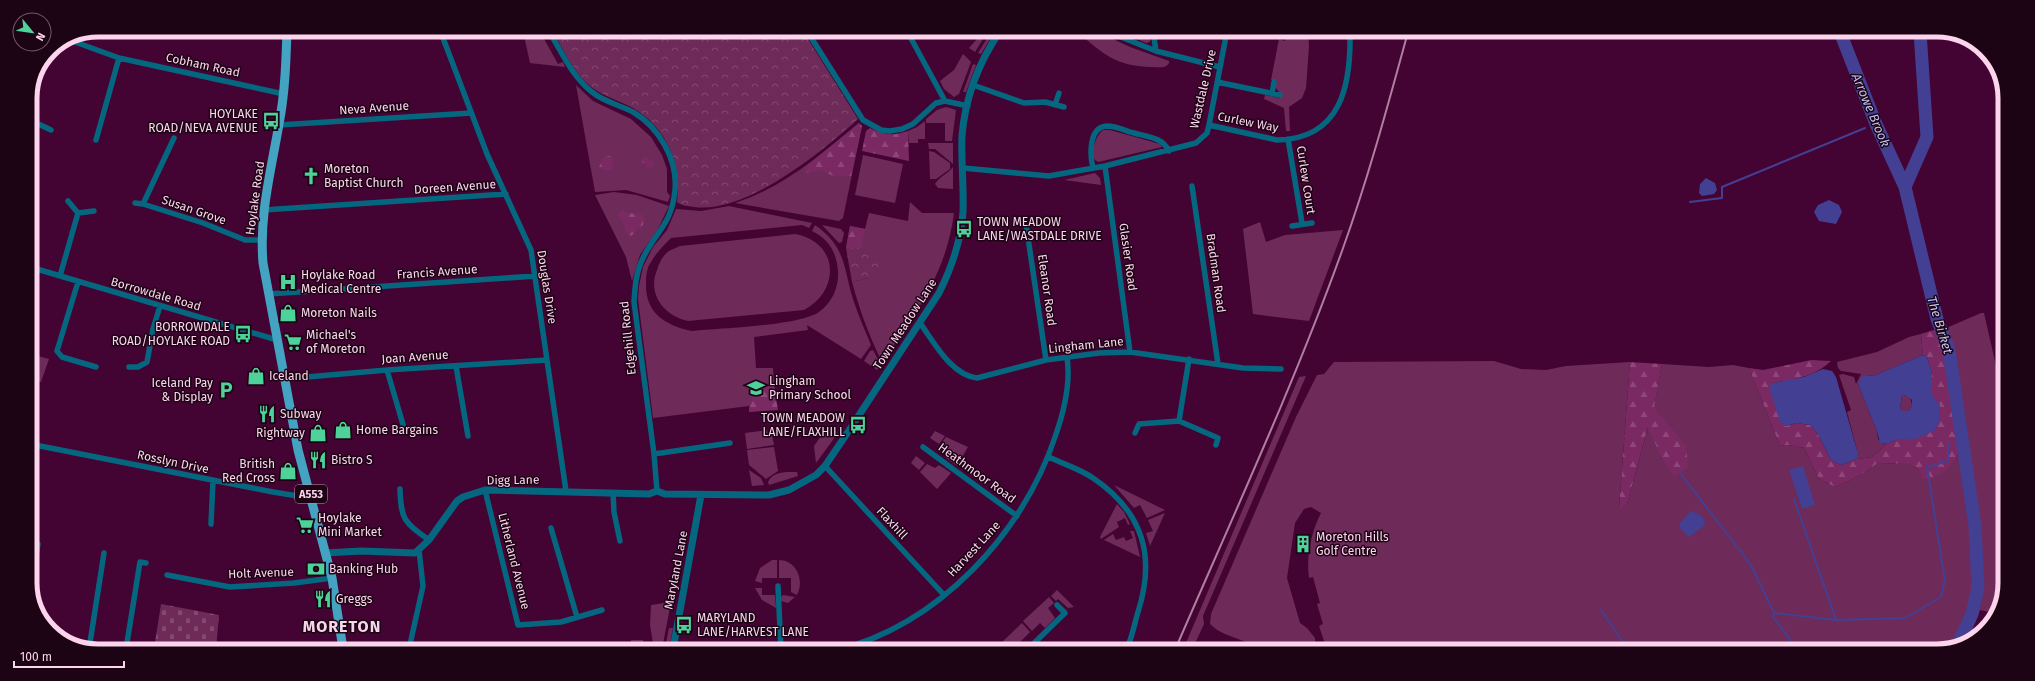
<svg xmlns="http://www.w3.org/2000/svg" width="2035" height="681" font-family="'Fira Sans',sans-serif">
<defs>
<pattern id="forest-firs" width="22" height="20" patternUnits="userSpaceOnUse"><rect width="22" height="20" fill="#7b2963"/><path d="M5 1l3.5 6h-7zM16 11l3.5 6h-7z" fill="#8f477a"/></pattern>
<pattern id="cemetery-stones" width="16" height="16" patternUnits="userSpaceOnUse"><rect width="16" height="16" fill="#6e2b59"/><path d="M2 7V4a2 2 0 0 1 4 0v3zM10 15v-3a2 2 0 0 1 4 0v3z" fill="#844971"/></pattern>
<pattern id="park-crowns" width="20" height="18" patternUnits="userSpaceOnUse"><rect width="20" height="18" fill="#6e2b59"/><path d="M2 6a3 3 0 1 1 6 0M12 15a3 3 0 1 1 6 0" fill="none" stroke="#844971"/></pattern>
</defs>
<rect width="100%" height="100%" fill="#430433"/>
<path fill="#6e2b59" d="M523,31H545L547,34L543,37L558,64L563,62L565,67L530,63Z
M984,31H988L975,52L969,48Z
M1076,31H1096L1130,47L1169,61V63C1165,69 1159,67 1152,67C1114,66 1104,54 1076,31Z
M1119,31H1150V42L1146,43Z
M991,32L993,34L981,54L978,53Z
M1287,32H1308L1309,46L1306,88L1302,98L1289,107L1290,131H1286L1284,108L1264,99L1265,95L1280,98L1281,93C1276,90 1274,86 1277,81L1271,80L1279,39L1285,41Z
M963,54L971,62L959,94L954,97L944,89L940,81L954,70Z
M973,64L976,65L966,92H963Z
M576,85L593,101L631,119L651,137L662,155L667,169V192L670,196L668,202L626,190L595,192Z
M946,107L956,110L952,141H945V123H926V119L937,110Z
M925,121V139H918V143H909L908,131L917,127Z
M859,123L862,126L843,218L839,221L735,203C784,187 820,155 859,123Z
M1103,130H1110L1160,144L1162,147L1098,162L1095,160C1090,152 1096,135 1103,130Z
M928,143H953V164L935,149H929Z
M929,151L934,152L950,163V169L936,179H930Z
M863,155L903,164L895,203L855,195Z
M953,167V189L938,188L935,184C941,175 948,174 953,167Z
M1095,173L1100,178L1101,185L1064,180Z
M614,192L637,195L669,206L658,229L640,255L632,281L626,257L595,195Z
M910,202L922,213H954C946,274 917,311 884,360L880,358C868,333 859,308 852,282L869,278L860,248H846L850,226L865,229L869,213L908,221Z
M729,206L812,223L809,228L802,225L671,238C664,245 656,253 651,262C647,267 646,276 646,283C645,313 665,325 692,331C721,328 798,326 819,312C832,303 839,287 838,272C837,253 829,239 812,231L815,225C846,247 843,266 853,299C858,315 865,330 871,345L861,359L807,325L808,330L754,337L756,368H773L774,383L757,385L756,392L749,406L653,418L638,299L639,286L643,267L653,247L667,230L676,209L701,211Z
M1260,222L1266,242L1285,235L1343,230L1309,321L1253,314L1243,229Z
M822,225L841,229L844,233L842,242L839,243Z
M795,234C839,242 841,290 804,310L688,321C664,316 647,294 657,270C659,263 663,255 669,251C672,249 677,248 680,246Z
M1981,313H1984L2002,392H2004L2003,601L1994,613L1980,610L1968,641L1962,643C1970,626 1978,609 1980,591C1983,541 1973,491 1966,443C1960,405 1956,365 1944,329Z
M1921,334L1923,355L1873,376L1865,375L1858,384L1877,431L1878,439L1884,444H1887L1872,457L1857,459V450L1847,412L1851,410L1839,375L1843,374L1854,377L1856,384L1861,374L1841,371L1838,368L1837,362L1877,352L1909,337Z
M873,350L881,365L877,370L864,361L870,351Z
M30,354L49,359L41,382L30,380Z
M1494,361L1521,369L1546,370L1566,366L1630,362L1619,508L1627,504L1655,402L1662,364L1709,367L1733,365L1749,368L1780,446L1789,445L1804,448L1819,479L1835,487L1859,476L1878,463L1908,464L1918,469L1922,477L1956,459L1963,440L1975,526L1978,587L1972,614L1961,639L1958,644L1938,651L1327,650L1319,626L1323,624L1317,604L1320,603L1313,577L1309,578C1306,555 1311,533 1321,513L1311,507L1304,509L1295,523L1287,578L1300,623L1307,628L1315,638V650C1285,650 1267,650 1238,639C1227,635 1218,632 1210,624L1211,614L1296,417L1317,375L1324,374L1334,362Z
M1306,376L1203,616L1204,624L1192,650H1183L1299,377Z
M1902,395C1909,394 1912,400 1912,406L1908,411H1903L1900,408Z
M828,426L838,433L816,463L814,446Z
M767,430L768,435H772L774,445L747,449L745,433Z
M935,431L945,436L939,444L930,438Z
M946,437L968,447L957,466L945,457L947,450L940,445Z
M774,447L778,471L766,479L749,465L747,450Z
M916,456L925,463L919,470L911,463Z
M927,464L935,468L939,465L951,473L937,489L920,472Z
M749,470L761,478L764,485L752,486Z
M797,472L798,476L769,485L768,482C773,471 786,472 797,472Z
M1114,485L1165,510L1147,518L1140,505L1134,508Z
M1117,504L1124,512L1130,524L1128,525L1125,518L1117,522L1119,527L1101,539L1100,537Z
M1165,513L1150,546L1146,533L1153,531L1148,520Z
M1130,531H1134L1140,557L1104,540L1113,534L1116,540L1124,537L1126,541L1133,538Z
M772,560H777V578H762V583L755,581L760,568Z
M779,560C796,560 805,580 797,595L791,592V578H779Z
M755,588H762V595H775L776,608L762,600Z
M1057,590L1074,607L1068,608L1058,599L1056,601L1051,596Z
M783,595L795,597L788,603L781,601V597Z
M1049,597L1054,603L1048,608L1055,618L1045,628L1040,623L1032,631L1023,621Z
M671,602L662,649H654L650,625L651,605Z
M1022,623L1030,632L1020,642L1025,647L1022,650H1001L998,646Z
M669,628H673L669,649H665Z
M631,640H643L645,649L643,646L630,645Z"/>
<path fill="url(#forest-firs)" d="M859,123L862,126L851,176H833L820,170L805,173L806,167Z
M870,128C884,135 894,136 908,131L909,161L862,151L866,131Z
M610,156L613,158V168L612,170H604L599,167L604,157Z
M645,157L655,163L653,168L646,167V163H643L641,160Z
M623,210L628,213L643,215L644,220L643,225L637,228L636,232L631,236L627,234L624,224L617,214Z
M850,226L865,229L860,248H846Z
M1940,328L1949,350L1963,440L1956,459L1945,471L1929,480L1922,478L1918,469L1908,464L1878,463L1859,476L1835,487L1819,479L1804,448L1789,445L1780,446L1749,368L1763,370L1811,360L1831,361C1816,376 1794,380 1773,383L1785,426L1797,423L1810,425L1818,434L1831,460L1841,465L1857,459L1872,457L1887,444L1897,439H1915L1936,403L1932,395V374L1927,357L1923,355L1921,334Z
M1630,362L1662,364L1654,408L1686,446L1688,467L1674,477L1659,452L1648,427L1627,504L1619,509Z
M774,383L778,410L749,412C748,402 756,395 757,385Z"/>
<path fill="url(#cemetery-stones)" d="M161,604L219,615L216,649H154Z"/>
<path fill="url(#park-crowns)" d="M553,31H803L858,119C822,152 746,214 694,207C688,206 682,206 677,202C682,164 667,128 633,108C618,100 601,96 588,84C572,70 563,49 553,31Z
M846,248H860L884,262L869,278L852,282Z"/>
<path fill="#433f92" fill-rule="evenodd" d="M1706,178L1715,183L1717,190L1714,194L1702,196L1699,193L1700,184Z
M1829,200L1839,205L1842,212L1836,224L1819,221L1814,212L1818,205Z
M1923,355L1927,357L1932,374V395L1940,405L1939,423L1934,431L1915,439H1897L1887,444L1880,443L1877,431L1858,384L1861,377L1865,375L1873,376ZM1902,395H1905L1912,400V406L1908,411H1903L1900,408Z
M1823,369L1832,371L1836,377L1857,450V459L1841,465L1831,460L1818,434L1810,425L1797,423L1785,426L1780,422L1769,387L1773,383L1804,377Z
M1803,466L1815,505L1802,509L1789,470Z
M1691,511L1699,514L1705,520L1704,526L1689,537L1680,528V523Z"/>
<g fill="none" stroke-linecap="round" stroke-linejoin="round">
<path stroke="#433f92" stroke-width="2" d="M1690,202L1722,198V187L1865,128
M1680,473L1751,565L1774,613
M1794,499L1836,620
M1601,610L1629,651
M1799,651L1773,617L1774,613L1836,620L1905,618L1941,597L1945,581L1927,467L1948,461V442"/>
<path stroke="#433f92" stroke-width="13" d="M1840,32L1876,124L1905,187L1937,319L1949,350L1975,526L1978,587L1972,614L1958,644
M1905,187L1927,137L1920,32"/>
<path stroke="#05677f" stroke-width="5.5" d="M440,30L487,154L531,250L566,491
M549,31C562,53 572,76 592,92C604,102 620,105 633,112C659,127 678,160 675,190C672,224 656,231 643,258C636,272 635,286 634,302L654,454L657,491
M807,31L863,120L881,130L890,131L902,129L913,124L936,103L945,101
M907,31L945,101L968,106
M1106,31L1156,51L1220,67
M1153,31L1156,51
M67,39L119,58L284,94
M1217,82L1280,95
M973,85L1024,103L1045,102L1064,107
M1272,94L1274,82
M1055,105L1059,93
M30,120L51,130
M279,125L471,113
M1209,125L1277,140C1342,139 1351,84 1350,32
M174,138L143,204L203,223L245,240H261
M1288,139L1302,223
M96,140L119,58
M1105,166L1130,352
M963,168L1049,176L1105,166L1196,143L1207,133L1209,125L1227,31
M1093,168C1090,156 1088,127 1107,126C1116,126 1126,131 1134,133C1148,137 1162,137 1169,151
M1192,186L1218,364
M68,201L78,213
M135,203L143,204
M263,210L506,194
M1026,224L1046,360
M1292,226L1312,223
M30,267L277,340
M60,276L78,213L94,211
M78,282L57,351L62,357L96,367
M268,294L536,276
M920,323C934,342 951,375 977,378L1046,360L1099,353L1130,352L1243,368L1281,369
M456,366L468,436
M129,367H138L147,362L153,329L160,306
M387,370L404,428
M284,379L387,370L547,360
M1179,421L1189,359
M1135,433L1139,424L1179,421L1218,438L1216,445
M30,444L273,492L304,497L311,495
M923,447L1017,516
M654,454L730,443
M1049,457C1063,464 1080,469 1093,478C1143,512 1156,556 1138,612C1134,625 1132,639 1126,650
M825,466L944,595
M400,489C401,520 404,522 429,540
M485,490L518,625L561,622L602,610
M613,493L614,512L620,541
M211,524L213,481
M551,528L577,617
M167,575L230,587L294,583L332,578
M778,586L781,650
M31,589L38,544
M673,644L697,649
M89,649L104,553
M126,649L140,562L146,563
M409,649L423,586L419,550
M837,650C938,625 1023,534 1055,437C1064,412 1071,384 1067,357
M1027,650L1065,613L1057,605"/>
<path stroke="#05677f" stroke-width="7" d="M326,553L361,551L415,553L429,540L457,501L463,497L485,490L649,494L657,491L665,494L769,495L789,490L816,475L825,466L848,432L939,293C952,267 961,241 963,212C964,187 961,161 962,136C965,98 979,62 1000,31
M673,649L701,495"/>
<path stroke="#43a3c0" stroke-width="9" d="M287,30C286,62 285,93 279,124C271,171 259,215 263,263L298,450L332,578L343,649"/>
<path stroke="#af7ea0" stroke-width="2" d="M1175,650C1232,518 1293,387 1342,251C1368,179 1388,105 1408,32"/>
</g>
<defs>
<g id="bus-bare" transform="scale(1.38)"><path d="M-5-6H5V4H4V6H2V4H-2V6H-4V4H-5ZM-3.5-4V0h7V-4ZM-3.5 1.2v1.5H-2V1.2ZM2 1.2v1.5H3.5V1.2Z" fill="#4dd39a" stroke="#1c0414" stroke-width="2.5" paint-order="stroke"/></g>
<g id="church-bare" transform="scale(1.38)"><path d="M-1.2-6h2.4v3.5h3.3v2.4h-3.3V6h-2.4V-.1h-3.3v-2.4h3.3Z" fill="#4dd39a" stroke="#1c0414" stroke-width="2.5" paint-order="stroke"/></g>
<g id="hospital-bare" transform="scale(1.38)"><path d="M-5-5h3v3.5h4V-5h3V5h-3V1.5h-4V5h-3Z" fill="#4dd39a" stroke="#1c0414" stroke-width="2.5" paint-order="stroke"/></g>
<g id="shop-bare" transform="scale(1.38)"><path d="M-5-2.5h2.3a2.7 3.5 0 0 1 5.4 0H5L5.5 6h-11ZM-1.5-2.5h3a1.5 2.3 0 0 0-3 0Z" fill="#4dd39a" stroke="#1c0414" stroke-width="2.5" paint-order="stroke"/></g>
<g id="supermarket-bare" transform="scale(1.38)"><path d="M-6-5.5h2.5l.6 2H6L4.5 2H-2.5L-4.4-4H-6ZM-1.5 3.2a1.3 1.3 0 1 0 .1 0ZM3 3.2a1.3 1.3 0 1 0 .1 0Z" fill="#4dd39a" stroke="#1c0414" stroke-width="2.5" paint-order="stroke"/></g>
<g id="school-bare" transform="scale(1.38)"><path d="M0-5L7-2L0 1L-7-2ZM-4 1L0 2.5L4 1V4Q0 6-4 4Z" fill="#4dd39a" stroke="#1c0414" stroke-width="2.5" paint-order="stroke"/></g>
<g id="parking-bare" transform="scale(1.38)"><path d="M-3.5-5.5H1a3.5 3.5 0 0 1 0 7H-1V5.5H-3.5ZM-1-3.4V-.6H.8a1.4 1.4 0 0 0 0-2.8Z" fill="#4dd39a" stroke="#1c0414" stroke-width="2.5" paint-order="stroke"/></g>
<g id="restaurant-bare" transform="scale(1.38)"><path d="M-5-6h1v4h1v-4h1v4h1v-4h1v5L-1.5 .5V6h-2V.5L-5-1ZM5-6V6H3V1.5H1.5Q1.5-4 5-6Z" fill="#4dd39a" stroke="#1c0414" stroke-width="2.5" paint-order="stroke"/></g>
<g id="building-bare" transform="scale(1.38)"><path d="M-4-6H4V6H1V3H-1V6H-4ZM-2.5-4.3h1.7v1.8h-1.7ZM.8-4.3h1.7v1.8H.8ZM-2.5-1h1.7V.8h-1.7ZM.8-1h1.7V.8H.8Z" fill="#4dd39a" stroke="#1c0414" stroke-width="2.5" paint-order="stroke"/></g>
<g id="bank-bare" transform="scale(1.38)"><path d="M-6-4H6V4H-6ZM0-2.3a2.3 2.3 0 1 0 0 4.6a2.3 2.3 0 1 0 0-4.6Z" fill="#4dd39a" stroke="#1c0414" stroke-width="2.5" paint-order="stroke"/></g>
</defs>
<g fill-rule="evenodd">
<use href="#bus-bare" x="271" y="121"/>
<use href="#church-bare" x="311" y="176"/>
<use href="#bus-bare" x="964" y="229"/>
<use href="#hospital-bare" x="288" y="282"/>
<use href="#shop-bare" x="288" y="313"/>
<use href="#bus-bare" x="243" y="334"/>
<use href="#supermarket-bare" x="293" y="342"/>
<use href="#shop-bare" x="256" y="376"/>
<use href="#school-bare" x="756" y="388"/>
<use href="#parking-bare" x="226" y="390"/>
<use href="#restaurant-bare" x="267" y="414"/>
<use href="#bus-bare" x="858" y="425"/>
<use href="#shop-bare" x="343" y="430"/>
<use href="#shop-bare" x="318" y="433"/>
<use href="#restaurant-bare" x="318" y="460"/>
<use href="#shop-bare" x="288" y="471"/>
<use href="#supermarket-bare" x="305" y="525"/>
<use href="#building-bare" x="1303" y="544"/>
<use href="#bank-bare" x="316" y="569"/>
<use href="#restaurant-bare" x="323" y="599"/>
<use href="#bus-bare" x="684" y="625"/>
</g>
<g text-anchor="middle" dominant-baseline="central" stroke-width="3" stroke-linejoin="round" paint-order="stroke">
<rect fill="#1c0414" stroke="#b996ac" stroke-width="1" x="295" y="485" width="32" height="18" rx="3"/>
<g font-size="11" font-weight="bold" fill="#fcd5ed">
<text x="311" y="494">A553</text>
</g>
<g font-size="12" fill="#fcd5ed" stroke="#1c0414">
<text transform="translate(203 65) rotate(12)">Cobham Road</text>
<text transform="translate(1203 89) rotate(-77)">Wastdale Drive</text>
<text transform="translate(374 108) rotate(-4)">Neva Avenue</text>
<text transform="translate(1248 122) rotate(11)">Curlew Way</text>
<text transform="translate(1306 180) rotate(81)">Curlew Court</text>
<text transform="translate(455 187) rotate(-4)">Doreen Avenue</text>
<text transform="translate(255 198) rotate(-82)">Hoylake Road</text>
<text transform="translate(194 210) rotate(19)">Susan Grove</text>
<text transform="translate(1128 257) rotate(82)">Glasier Road</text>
<text transform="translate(437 272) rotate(-4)">Francis Avenue</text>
<text transform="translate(1216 273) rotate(82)">Bradman Road</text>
<text transform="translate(547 287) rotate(81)">Douglas Drive</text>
<text transform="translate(1047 290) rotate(82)">Eleanor Road</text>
<text transform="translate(156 294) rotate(16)">Borrowdale Road</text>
<text transform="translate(905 324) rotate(-57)">Town Meadow Lane</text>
<text transform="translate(628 338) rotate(-96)">Edgehill Road</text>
<text transform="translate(1086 345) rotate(-6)">Lingham Lane</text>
<text transform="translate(415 357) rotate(-4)">Joan Avenue</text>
<text transform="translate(173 462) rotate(12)">Rosslyn Drive</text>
<text transform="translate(977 473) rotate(36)">Heathmoor Road</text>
<text transform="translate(513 480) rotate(-1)">Digg Lane</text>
<text transform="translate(892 523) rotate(47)">Flaxhill</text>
<text transform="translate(974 549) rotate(-47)">Harvest Lane</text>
<text transform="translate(514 561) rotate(76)">Litherland Avenue</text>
<text transform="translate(676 570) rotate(-79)">Maryland Lane</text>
<text transform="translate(261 573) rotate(-2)">Holt Avenue</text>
</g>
<g font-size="12" fill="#fcd5ed" stroke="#1c0414" text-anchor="start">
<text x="258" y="114" text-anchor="end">HOYLAKE<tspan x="258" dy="14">ROAD/NEVA AVENUE</tspan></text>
<text x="324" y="169">Moreton<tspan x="324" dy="14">Baptist Church</tspan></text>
<text x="977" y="222">TOWN MEADOW<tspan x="977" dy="14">LANE/WASTDALE DRIVE</tspan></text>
<text x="301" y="275">Hoylake Road<tspan x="301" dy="14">Medical Centre</tspan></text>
<text x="301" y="313">Moreton Nails</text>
<text x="230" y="327" text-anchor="end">BORROWDALE<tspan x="230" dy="14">ROAD/HOYLAKE ROAD</tspan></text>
<text x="306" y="335">Michael's<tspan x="306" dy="14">of Moreton</tspan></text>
<text x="269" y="376">Iceland</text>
<text x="769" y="381">Lingham<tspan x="769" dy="14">Primary School</tspan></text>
<text x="213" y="383" text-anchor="end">Iceland Pay<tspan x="213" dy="14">&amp; Display</tspan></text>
<text x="280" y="414">Subway</text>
<text x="845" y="418" text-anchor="end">TOWN MEADOW<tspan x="845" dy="14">LANE/FLAXHILL</tspan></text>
<text x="356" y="430">Home Bargains</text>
<text x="305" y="433" text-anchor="end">Rightway</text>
<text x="331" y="460">Bistro S</text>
<text x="275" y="464" text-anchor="end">British<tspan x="275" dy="14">Red Cross</tspan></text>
<text x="318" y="518">Hoylake<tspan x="318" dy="14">Mini Market</tspan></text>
<text x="1316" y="537">Moreton Hills<tspan x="1316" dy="14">Golf Centre</tspan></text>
<text x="329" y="569">Banking Hub</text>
<text x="336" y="599">Greggs</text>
<text x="697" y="618">MARYLAND<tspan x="697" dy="14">LANE/HARVEST LANE</tspan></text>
</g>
<g font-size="13" font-style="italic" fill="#c0c4f2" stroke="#1c0414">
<text transform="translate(1871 110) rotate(67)">Arrowe Brook</text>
<text transform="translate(1940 325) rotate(73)">The Birket</text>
</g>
<g font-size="16" font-weight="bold" letter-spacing="1" fill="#f6d7e9" stroke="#1c0414">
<text x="342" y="626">MORETON</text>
</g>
</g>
<path d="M0 0H2035V681H0ZM98 37H1937A61 61 0 0 1 1998 98V583A61 61 0 0 1 1937 644H98A61 61 0 0 1 37 583V98A61 61 0 0 1 98 37Z" fill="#1c0414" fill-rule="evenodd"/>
<path fill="none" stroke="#fcd5ed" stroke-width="5" d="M98 37H1937A61 61 0 0 1 1998 98V583A61 61 0 0 1 1937 644H98A61 61 0 0 1 37 583V98A61 61 0 0 1 98 37Z"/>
<g transform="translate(32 32) rotate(119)"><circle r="19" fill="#1c0414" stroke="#76586b"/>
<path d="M0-3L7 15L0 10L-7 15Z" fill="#4dd39a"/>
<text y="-6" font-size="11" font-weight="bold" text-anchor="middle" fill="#fcd5ed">N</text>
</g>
<path d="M14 661v6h110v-6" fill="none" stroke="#fcd5ed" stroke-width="2"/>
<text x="20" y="661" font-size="12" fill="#fcd5ed" stroke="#1c0414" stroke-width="3" paint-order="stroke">100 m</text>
</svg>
